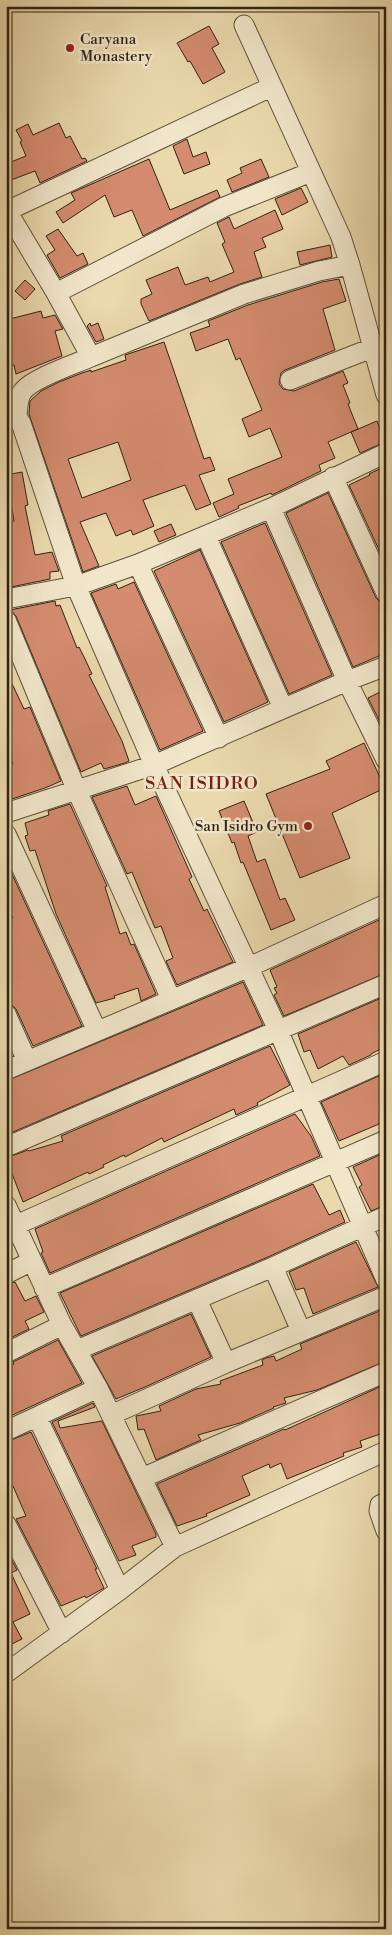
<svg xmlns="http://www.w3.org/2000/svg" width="392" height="1935" font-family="'Libre Bodoni',serif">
<rect width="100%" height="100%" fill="#ead9ad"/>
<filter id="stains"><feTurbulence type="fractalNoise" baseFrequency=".004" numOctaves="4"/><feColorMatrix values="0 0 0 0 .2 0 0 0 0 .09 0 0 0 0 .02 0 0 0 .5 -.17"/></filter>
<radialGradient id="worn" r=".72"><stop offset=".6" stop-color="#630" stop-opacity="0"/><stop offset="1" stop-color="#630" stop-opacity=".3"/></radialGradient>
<path fill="#d48b6f" stroke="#2e2313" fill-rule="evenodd" d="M209,26L219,44L212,48L225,72L203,84L190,61L188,62L177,43Z
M59,123L66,138L70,136L82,159L85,158L87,161L40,183L35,171L11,180L6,169V164L26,156L20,142L22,141L16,130L28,124L33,135Z
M187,139L193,157L206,152L210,164L184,174L173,146Z
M149,159L170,210L217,190L220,197L143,236L132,210L114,217L105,195L63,223L56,212L75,200L71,193Z
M261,159L269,177L232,192L227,180L242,173L240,168Z
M301,188L308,202L282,215L275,199Z
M275,210L283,229L262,238L266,247L254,252L262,277L240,284L149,321L141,304V299L152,294L146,280L178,267L185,285L208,277L210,282L234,272L222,244L225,242L217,223L229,217L234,229Z
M58,229L77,256L83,253L88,264L60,278L47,255L55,250L46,236Z
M330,245L332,257L300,265L297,252Z
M339,279L346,301L323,309L335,350L285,370L281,373L279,384L283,389L294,391L343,371L348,383L343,385L350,403L348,404L358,429L328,442L335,458L319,465L321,471L272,495L271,493L238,506L239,508L219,517L213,503L234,494L228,479L282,457L270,428L249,437L242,419L262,410L240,358L236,360L228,339L196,351L190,333L210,326L208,321L248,305L322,282Z
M25,280L35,289L25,300L15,291Z
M41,311L43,318L55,315L63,329L55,331L62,356L16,374L14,365L6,367V320Z
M90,323L91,326L98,323L104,339L96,342L87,326Z
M164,342L204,459L210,457L215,470L199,475L211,504L196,510L185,485L143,500L154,526L133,535L131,530L116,536L106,513L80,522L99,566L83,572L29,414L30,401L41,391L59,382L82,373L91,370V372L126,360L125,355ZM118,442L131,480L82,498L68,459Z
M377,421L385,442L360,453L351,432Z
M386,466V565L349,485L370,475L369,474Z
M22,472L28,505L25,506L35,555L52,552L59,571L50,572V579L6,588V528L11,527L10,522L14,521L10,497H6V475Z
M328,493L376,598L380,602L386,604V653L353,667L286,513Z
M265,523L332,675L289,694L221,542Z
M171,524L176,535L159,542L154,531Z
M200,550L268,702L224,722L154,571Z
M134,582L203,731L160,750L91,593L116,584L118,589Z
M55,601L56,606L60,605L77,648L79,647L85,659L92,674L89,675L122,741L129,761L125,763L104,769L101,763L81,772L16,616L10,610Z
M6,671L24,709L30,707L61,781L45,788L6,801V767L13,764L6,749Z
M386,689V734L368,698Z
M364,743L385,788L332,813L350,858L300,878L266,794L330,769L326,761Z
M127,786L135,805L156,796L192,877L189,879L204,911L207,909L233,962L177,985L166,961L173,958L161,926L155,928L132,872L127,874L92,797Z
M244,801L257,832L248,836L257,862L265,859L280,900L285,898L295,920L271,930L243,862L241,863L234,842L232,843L219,811Z
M70,804L107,886L105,887L120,934L126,932L131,945L134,944L156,994L141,1001L138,988L114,996L115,998L96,1003L56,914L35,850L30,851L25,836L28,835L25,823L49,815L48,811Z
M6,861L82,1026L33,1046L16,1009L11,1004L6,995V921L13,918L6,904Z
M381,919L386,928V973L284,1016L274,995L277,993L274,988L277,987L270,970Z
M243,982L263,1025L6,1135V1081Z
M386,996V1046L371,1054V1055L349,1065L343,1056L318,1069L310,1050L304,1052L298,1034Z
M270,1046L290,1085L257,1103L258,1105L236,1115L234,1109L164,1142L162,1138L125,1157L124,1155L103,1165L104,1167L89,1174L88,1172L23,1202L6,1158L28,1150L29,1151L63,1141L61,1136Z
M381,1075L386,1084V1121L339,1141L321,1102Z
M295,1114L311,1136L320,1156L50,1273L41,1253L43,1252L35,1229Z
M386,1152V1205L371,1211L359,1187L362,1185L353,1167Z
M313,1184L329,1215L340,1210L345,1222L268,1257L81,1336L60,1293Z
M356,1242L378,1287L313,1314L304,1288L296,1290L289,1272Z
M15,1282L25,1301L36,1296L44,1312L25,1321L29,1329L6,1340V1320L12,1317L6,1308V1285Z
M382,1310L386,1317V1361L317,1390L284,1398L286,1403L273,1407L274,1408L240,1423L198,1435L201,1440L156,1460L144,1429L138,1430L136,1416L161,1411L159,1406L196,1389L221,1384L220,1381L263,1365L262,1360L266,1358L274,1356L276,1361L302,1349L300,1344Z
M191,1314L211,1357L145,1387L116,1399L92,1356Z
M58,1340L82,1383L6,1418V1368L14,1364L13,1362Z
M386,1384V1432L360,1441L362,1447L343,1453L344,1456L287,1479L281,1463L270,1468L269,1464L242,1476L250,1495L206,1514L207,1516L177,1526L157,1484L284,1429L285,1430Z
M93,1403L95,1407L58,1421L60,1428L102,1421L156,1534V1537L132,1546L136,1555L119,1561L52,1422Z
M31,1432L97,1569H95L104,1588L86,1598L85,1596L61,1606L16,1519L26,1516L13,1486L6,1489V1442Z
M6,1549L17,1570L11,1573L30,1614L13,1622L22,1639L6,1647Z"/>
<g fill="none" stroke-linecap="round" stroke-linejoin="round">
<g stroke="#5d503a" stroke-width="21">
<path id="street" d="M244,25L341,237L350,265L386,395
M6,209L56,293L91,357L244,294L319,271L350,265
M7,211L271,87
M56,293L224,207L311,172
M290,380L372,348
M17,417C18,408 17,398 23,391C33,378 75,364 91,357
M6,419L17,417L21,423L76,586L154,765L278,1030L386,1280
M333,477L386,593
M271,508L347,681L386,760
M206,536L283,708
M138,564L219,738
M6,599L76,586L138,564L271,508L386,453
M6,620L77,791L171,999
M6,813L154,765L347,681L386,666
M6,834L97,1031
M6,1014L27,1061
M6,1070L249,967L386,904
M6,1147L386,984
M6,1205L62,1325L98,1388L175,1547
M16,1225L386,1061
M273,1267L301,1331
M6,1274L32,1261
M44,1288L386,1140
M197,1300L226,1363
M77,1350L273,1267L386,1216
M6,1353L62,1325
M111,1415L226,1363L386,1296
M37,1417L120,1590
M6,1431L98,1388
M142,1478L386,1372
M386,1502L380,1505L379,1511L386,1531
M6,1524L62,1633
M6,1673L120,1590L175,1547L386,1451"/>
</g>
<use href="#street" stroke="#f1e6ca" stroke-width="19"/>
</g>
<g fill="#8f2418" stroke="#f1e6ca" stroke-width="2">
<circle cx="70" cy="48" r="5"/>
<circle cx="308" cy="826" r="5"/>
</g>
<g text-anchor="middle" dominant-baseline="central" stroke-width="5" stroke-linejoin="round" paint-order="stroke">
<g font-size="15" fill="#2e2313" stroke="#f1e6ca" text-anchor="start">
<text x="80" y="39">Caryana<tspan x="80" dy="17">Monastery</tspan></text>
<text x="298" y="826" text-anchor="end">San Isidro Gym</text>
</g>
<g font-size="18" letter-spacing="1" fill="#7a1f14" stroke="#f1e6ca">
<text x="202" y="783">SAN ISIDRO</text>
</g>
</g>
<rect width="392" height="1935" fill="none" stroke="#ead9ad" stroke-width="25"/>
<rect x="8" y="8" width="377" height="1920" fill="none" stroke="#2e2313" stroke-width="2.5"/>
<rect x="12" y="12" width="367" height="1910" fill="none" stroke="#2e2313"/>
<rect width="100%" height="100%" filter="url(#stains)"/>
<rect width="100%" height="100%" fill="url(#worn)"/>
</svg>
